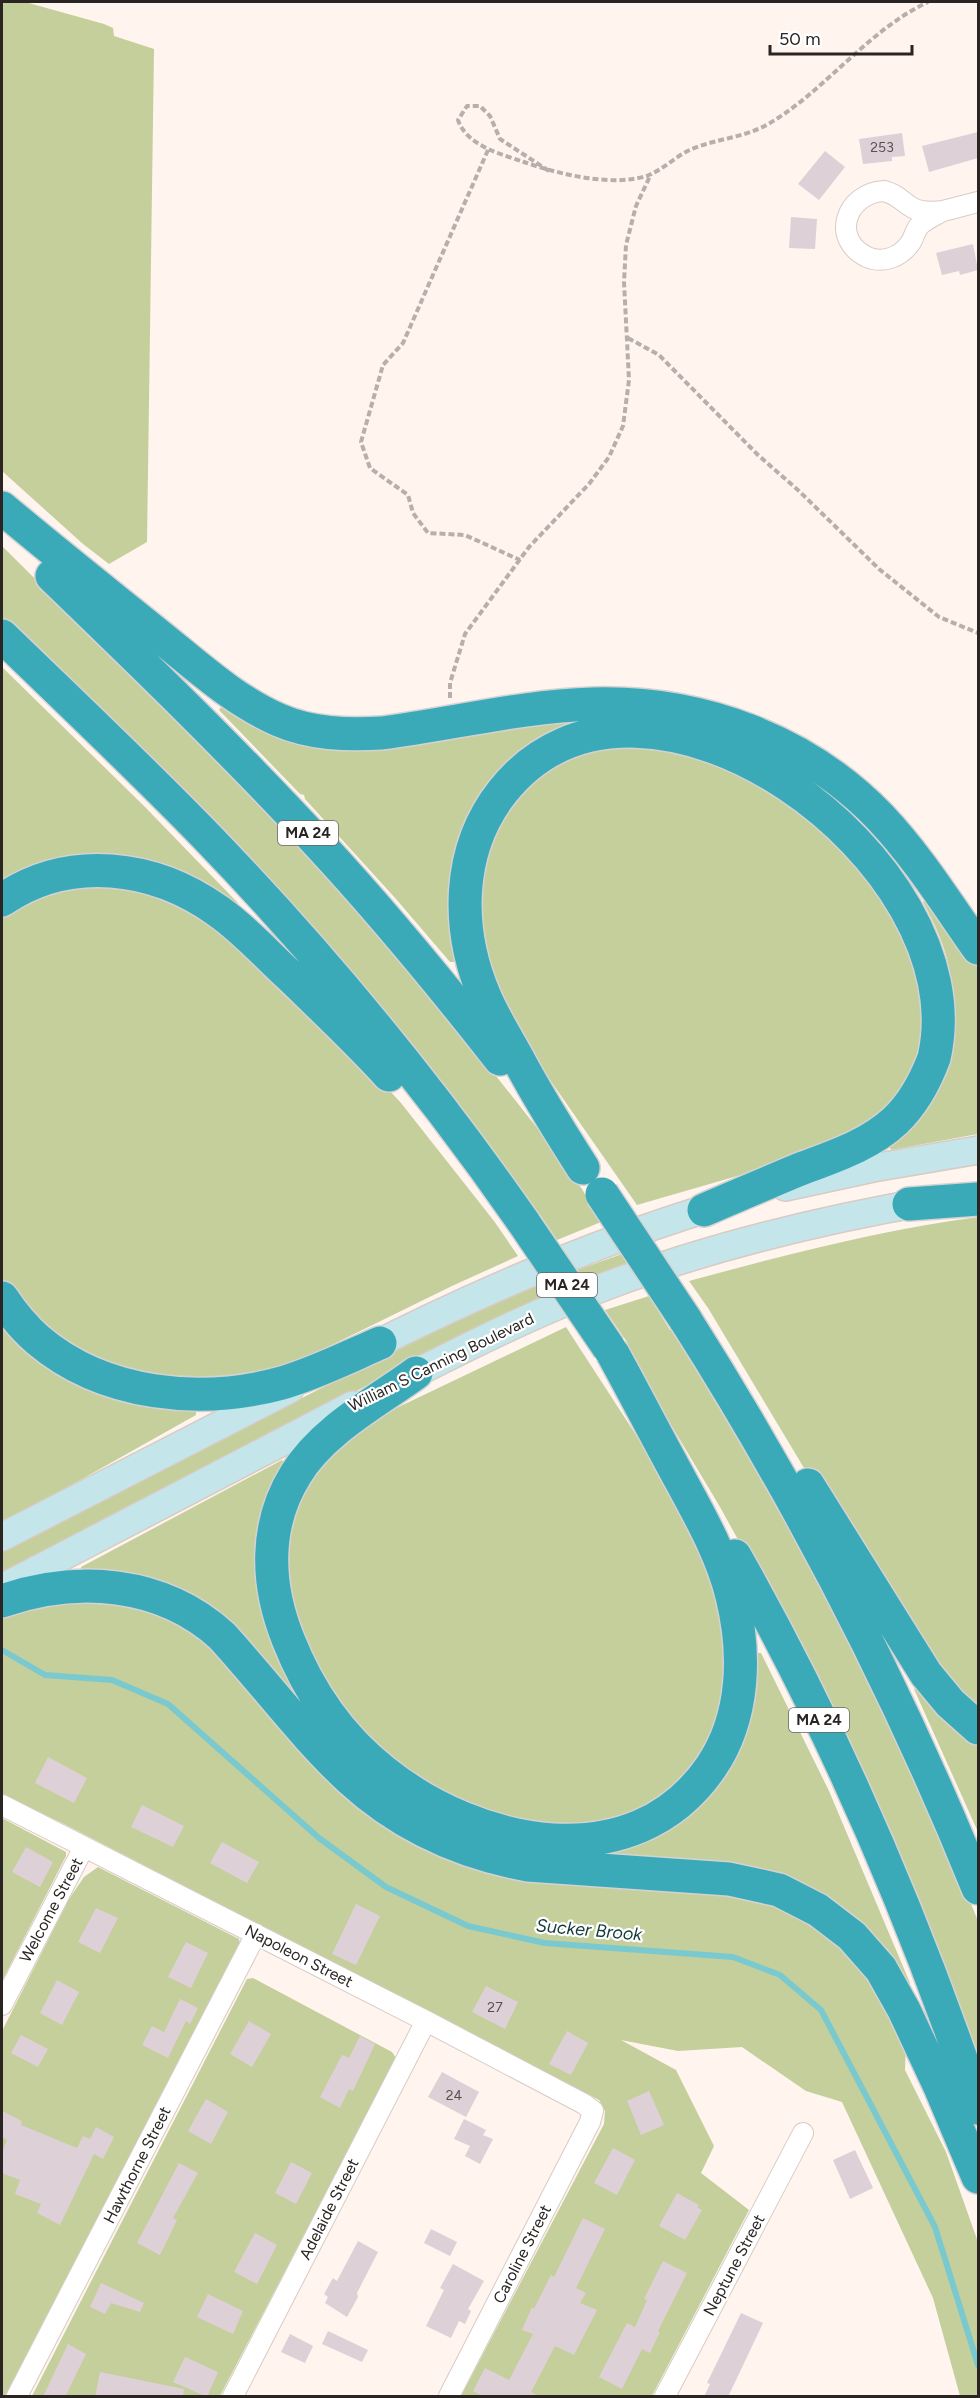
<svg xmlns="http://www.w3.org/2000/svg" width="980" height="2398" font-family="Figtree,sans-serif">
<rect width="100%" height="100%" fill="#fff4ee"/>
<path fill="#c5cf9c" d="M2,2H25L104,24L113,28L114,36L154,49L147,542L109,564L83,544L2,471Z
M2,546L282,824L452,1020L541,1133L582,1189L601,1222L557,1240L541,1216L91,706L2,618Z
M2,667L144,806L238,903L231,910L184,881L2,888Z
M224,703L262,725L604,713V724L511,768L457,962H450L396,899L305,799L304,795L300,794L219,710Z
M616,745L698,755L813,810L913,930L925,1058L876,1125L782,1163L637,1205L525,1044L508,1017L481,941L477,885L503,813L554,763Z
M136,886L209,921L358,1056L401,1103L494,1221L518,1256L452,1286L297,1362L260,1374L159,1383L65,1349L2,1282V915L57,888Z
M930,897L978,966V1134L891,1150L888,1141C906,1116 929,1088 944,1061C950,1049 952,1034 952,1021C955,972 945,943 923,902Z
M978,1217V1717L959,1699L810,1478L708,1308L689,1281C785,1255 880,1230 978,1217Z
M622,1254L630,1266L586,1282L577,1270Z
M538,1284L547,1298L403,1367L2,1573V1550L462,1317Z
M649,1296L670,1330L678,1332L812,1561L944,1837L978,1921V2074L767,1592L720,1507L630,1356L627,1342L605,1310Z
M2,1318L196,1407V1415L2,1524Z
M566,1327L660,1472L700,1540L729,1642L722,1723L677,1793L592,1832L495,1820L399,1771L334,1704L286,1597L285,1530L321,1459L386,1413Z
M282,1460L289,1467L274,1495L311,1724L239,1639L83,1576L81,1567Z
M64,1600L148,1606L206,1634L335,1782L740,1891L809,1918L871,1975L906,2041L905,2070L946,2152L978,2242V2396H960L933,2298L842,2102L806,2091L742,2047L678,2051L621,2040L676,2070L714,2146L701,2173L749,2210L652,2396H461L604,2124L605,2111L599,2100L66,1825L2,1794V1613Z
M751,1653H761L829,1791L910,1983L902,1987L839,1913L584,1861L683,1814Z
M921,1686L978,1741V1832L914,1689Z
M2,1818L66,1852V1856L2,1981Z
M98,1867L239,1939L240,1944L5,2396H2V2031L69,1899L84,1877Z
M253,1978L392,2052L396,2058L220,2396H32L247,1979Z"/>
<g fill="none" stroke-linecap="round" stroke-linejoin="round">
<path stroke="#7ac9cf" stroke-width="6" d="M2,1650L45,1675L112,1680L168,1704L319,1838L386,1887L468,1926L545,1943L733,1957L780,1975L821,2010L935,2227L978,2365"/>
</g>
<path fill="#ded0d7" d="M978,132V158L929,172L922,146Z
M902,133L905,156L892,157V161L863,164L859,139Z
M825,151L845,167L819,200L798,184Z
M791,217L817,219L815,249L789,248Z
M973,244L978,270L960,275L959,271L942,275L936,253Z
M48,1757L87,1778L74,1803L35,1783Z
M142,1805L184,1826L173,1847L131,1827Z
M222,1842L259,1862L247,1883L210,1863Z
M26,1847L53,1862L40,1887L12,1872Z
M356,1904L380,1916L356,1965L332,1954Z
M96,1908L118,1918L100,1953L78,1942Z
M186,1942L208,1953L191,1988L168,1977Z
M57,1980L79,1992L62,2025L40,2013Z
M486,1986L518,2002L505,2029L472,2012Z
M180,1999L198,2008L190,2024L186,2021L168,2058L142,2045L152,2026L164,2032Z
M249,2021L271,2034L252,2067L230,2054Z
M567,2031L588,2043L571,2075L549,2064Z
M21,2035L48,2049L38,2067L11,2053Z
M360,2036L375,2044L353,2091L349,2089L340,2108L320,2097L342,2055L349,2058Z
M442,2072L479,2092L466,2117L428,2097Z
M649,2091L664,2125L641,2135L627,2101Z
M206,2099L228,2112L211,2144L188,2131Z
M2,2111L22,2121L21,2125L77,2148L83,2136L90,2139L96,2127L114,2137L103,2159L94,2154L60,2225L37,2213L41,2204L15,2194L20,2180L2,2173V2153L7,2140L2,2137Z
M464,2119L486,2130L483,2135L493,2139L480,2164L465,2156L470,2146L454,2139Z
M613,2148L635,2160L617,2195L594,2183Z
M855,2150L873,2188L850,2199L833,2160Z
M291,2162L312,2173L296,2204L275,2193Z
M179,2163L198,2173L173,2218L177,2220L160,2255L137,2243Z
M677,2193L699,2205L697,2207L702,2210L685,2240L659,2226Z
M583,2218L605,2229L576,2288L586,2293L580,2303L597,2310L574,2355L555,2346L531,2392L540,2397H484L473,2391L485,2368L509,2380L533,2334L522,2330L532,2307L534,2309L551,2275L554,2277Z
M431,2229L457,2242L450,2256L424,2243Z
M255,2233L277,2245L257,2284L234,2272Z
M358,2241L378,2252L357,2293L358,2297L347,2317L325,2303L328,2297L324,2294L333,2278L337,2281Z
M663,2261L687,2273L658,2331L660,2332L650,2353L642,2349L622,2389L599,2377L627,2323L635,2327L647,2300L644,2299Z
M453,2264L484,2281L468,2309L471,2311L465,2324L459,2321L451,2338L426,2326L444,2290L440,2288Z
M101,2283L144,2303L140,2312L111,2303L105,2314L90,2307Z
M208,2294L243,2311L233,2334L197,2317Z
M741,2313L763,2323L728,2397H704L710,2384L707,2383Z
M328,2331L368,2350L362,2362L322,2344Z
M290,2334L313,2346L305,2363L281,2352Z
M68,2344L86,2354L65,2397H43Z
M185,2357L218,2372L207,2397L173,2382Z
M100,2372L184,2389L183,2397H95Z"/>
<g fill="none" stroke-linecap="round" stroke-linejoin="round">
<g stroke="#d8cbc4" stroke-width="22">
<path id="street" d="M884,191C900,195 901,202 913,208C922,213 933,212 943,211C934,216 926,219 919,226C915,231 914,237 911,242C901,257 883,264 867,257C830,239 846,193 884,191Z
M943,211L978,202
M2,1805L426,2021L584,2104L593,2111L590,2122L449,2396
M2,2005L84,1847
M17,2396L256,1934
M233,2396L426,2021
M665,2396L803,2133"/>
</g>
<g stroke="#d8cbc4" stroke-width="30">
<path id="secondary" d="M785,1187L873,1168L978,1150
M361,1352C477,1293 597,1241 722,1204
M398,1382C467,1347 536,1312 609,1285C712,1246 821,1220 930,1201
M2,1537L290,1389
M2,1588L353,1405"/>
</g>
<g stroke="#d4d3d3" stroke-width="36">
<path id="highway" d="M2,508C53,551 105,592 157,634C196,665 233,700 279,720C311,734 347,735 382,733C452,724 522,706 593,704C700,701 806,740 880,817C918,857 947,904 978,948
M52,576C142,663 233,751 318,843C382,912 442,985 500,1059
M2,636C70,702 139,767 205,835C322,956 429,1086 524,1223
M2,900C69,854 154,865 218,911C244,929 266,954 289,975C323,1008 357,1040 389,1075
M583,1168C560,1132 537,1095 517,1057C506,1037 494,1018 485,997C456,930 456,850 503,791C643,616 980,861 934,1058C925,1082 913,1104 895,1121C868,1146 832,1157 798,1170C767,1183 736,1196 704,1210
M909,1204L978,1199
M2,1298C12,1313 24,1328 38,1340C104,1396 201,1405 282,1383C316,1373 348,1357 380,1343
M685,1319C799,1499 898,1690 978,1888
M416,1373C375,1403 323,1430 296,1474C264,1525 266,1584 288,1639C308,1690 340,1737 383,1771C476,1846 633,1881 711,1767C745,1717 746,1653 732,1596C722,1555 701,1518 681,1481C658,1439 636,1396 613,1354
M808,1485L926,1674L950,1703L978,1728
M735,1556C834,1731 914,1918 978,2108
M2,1601C77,1575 162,1581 222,1636C265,1683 303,1735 350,1779C400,1825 462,1853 528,1865L729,1879L779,1890L818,1910L852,1936L881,1969L904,2010L940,2087L978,2177"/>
</g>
<path stroke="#b8afaa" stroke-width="4" stroke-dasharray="6 3" stroke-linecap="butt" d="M488,150L403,343L383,365L361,442L370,468L408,495L413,513L428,533L465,535L520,560
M549,171L500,139L490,116L480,106H467L458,120C467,146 501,154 524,162C558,174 615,188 649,175C664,169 677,155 692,149C718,138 745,138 770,123C827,89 867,31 928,2
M628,338L659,355L758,455L799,491L879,569L939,617L978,633
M450,698V683L465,634L529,547L589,484L609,457L623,426L629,380L624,282L626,245L636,206L651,174"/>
<use href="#street" stroke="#fff" stroke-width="20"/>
<use href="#secondary" stroke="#c4e6ea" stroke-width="27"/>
<use href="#highway" stroke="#3baab8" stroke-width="33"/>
<g stroke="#d4d3d3" stroke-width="36" stroke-linecap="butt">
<path id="highway-bridge" d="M602,1194L685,1319
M524,1223L609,1348"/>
</g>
<use href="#highway-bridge" stroke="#3baab8" stroke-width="33"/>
</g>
<g text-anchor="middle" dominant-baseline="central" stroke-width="4.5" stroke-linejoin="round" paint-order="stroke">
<g font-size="14" fill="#575050">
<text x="882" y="147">253</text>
<text x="495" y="2007">27</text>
<text x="454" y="2095">24</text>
</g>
<g fill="#fff" stroke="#6a6665" stroke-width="1.5">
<rect x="278" y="821" width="60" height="24" rx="4.5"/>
<rect x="537" y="1273" width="60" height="24" rx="4.5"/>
<rect x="789" y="1708" width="60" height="24" rx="4.5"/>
</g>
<g font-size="15" font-weight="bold" fill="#2a2523">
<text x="308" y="833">MA 24</text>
<text x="567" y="1285">MA 24</text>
<text x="819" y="1720">MA 24</text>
</g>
<g font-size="16" fill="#2a2523" stroke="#fff">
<text transform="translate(441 1362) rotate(-26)">William S Canning Boulevard</text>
<text transform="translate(51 1910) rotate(-62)">Welcome Street</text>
<text transform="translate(299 1956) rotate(27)">Napoleon Street</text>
<text transform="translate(137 2165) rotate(-63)">Hawthorne Street</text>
<text transform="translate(329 2209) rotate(-63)">Adelaide Street</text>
<text transform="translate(522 2254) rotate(-63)">Caroline Street</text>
<text transform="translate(734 2265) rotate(-62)">Neptune Street</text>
</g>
<g font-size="18" font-style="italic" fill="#12393b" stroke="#fff">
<text transform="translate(589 1930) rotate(5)">Sucker Brook</text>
</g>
</g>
<rect width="980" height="2398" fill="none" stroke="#2a2523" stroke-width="6"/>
<path d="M770 45v9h142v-9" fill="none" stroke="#2a2523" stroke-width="3"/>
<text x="779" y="45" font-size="18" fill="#2a2523" stroke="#ffffff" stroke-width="4.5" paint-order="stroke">50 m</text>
</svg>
